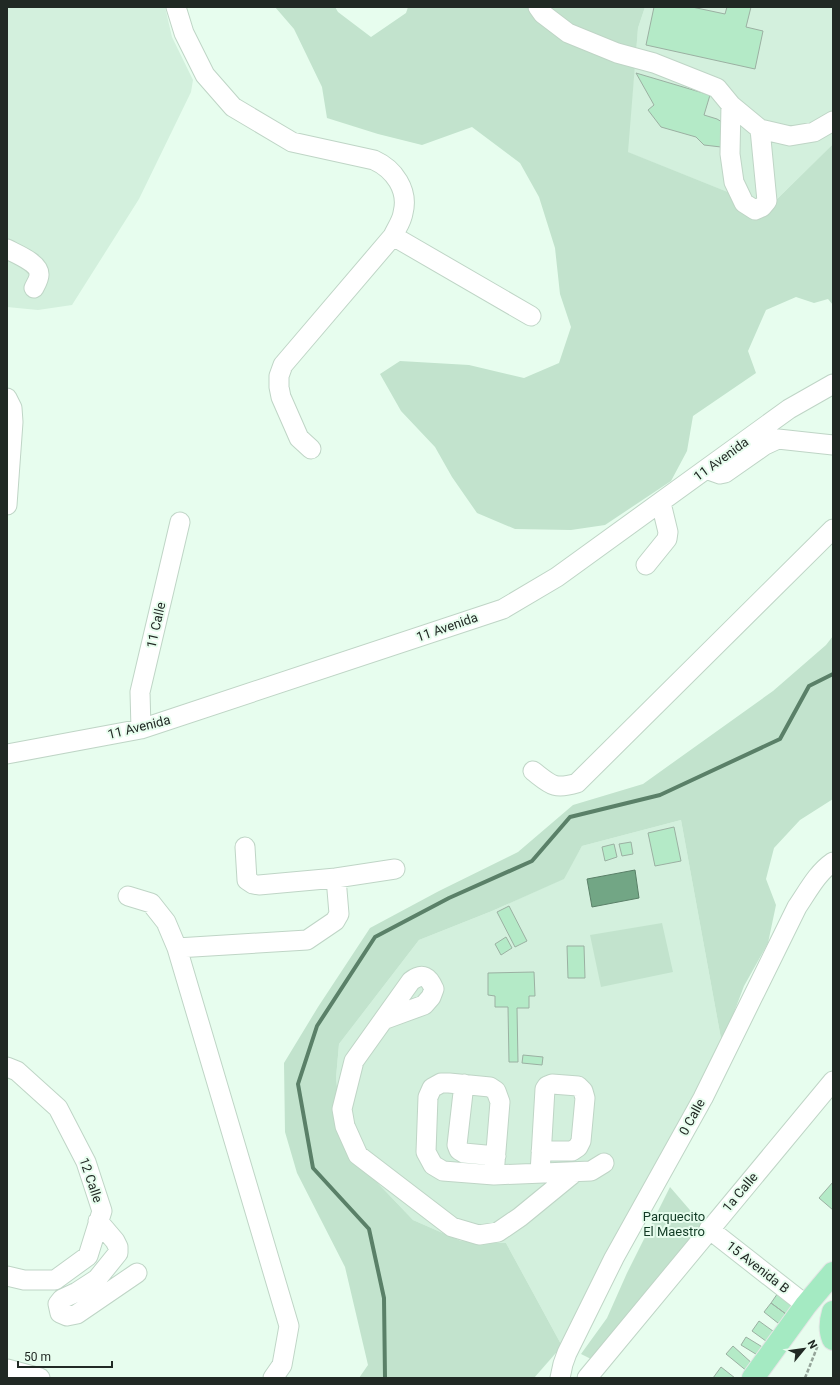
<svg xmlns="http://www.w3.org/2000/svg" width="840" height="1385" font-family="Roboto,sans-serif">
<rect width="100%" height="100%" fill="#e7fdee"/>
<path fill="#d3f0dd" d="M7,7H165L172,37L193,80L191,92L139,199L72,305L38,310L7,307Z
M645,7H833V144L768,208L627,152L638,28Z
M681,820L722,1044L562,1346L506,1243L461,1241L413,1220L348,1152L339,1105L336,1078L339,1044L419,940L492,911L563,879L582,846Z"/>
<path fill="#c2e3cd" d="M275,7H335L338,12L371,37L406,13L408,7H645L638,28L628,152L768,208L833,144V305L828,299L814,303L796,297L766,310L748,351L756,373L693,416L687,451L671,481L605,525L571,530L515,529L477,513L452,477L435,447L401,411L380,374L400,361L469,365L524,378L559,363L571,327L560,294L555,248L539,197L520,163L472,127L422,145L378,134L327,118L322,87L294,29Z
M833,636V799L800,820L774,848L766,879L776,905L768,943L744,986L722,1044L681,820L582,846L564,879L492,911L419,940L339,1044L336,1078L339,1105L348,1152L413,1220L461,1241L506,1243L562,1346L534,1378H359L368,1365L345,1267L297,1173L285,1132L284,1063L318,1007L370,928L439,891L518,852L573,805L643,784L773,691L826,645Z
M662,923L673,972L601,987L590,935Z
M670,1187L702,1224L591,1359L581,1354L607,1318L627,1273Z"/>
<path fill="#72a685" stroke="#5a8068" d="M635,870L639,898L592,907L587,879Z"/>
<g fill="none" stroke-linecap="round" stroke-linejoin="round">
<path stroke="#5a8068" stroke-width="4" d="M385,1378L384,1298L369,1229L313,1168L298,1084L317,1026L375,937L449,898L532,861L570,817L660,795L780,739L809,686L833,674"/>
</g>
<path fill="#b4eac7" stroke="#9bb0a2" d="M654,7H692L725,14L727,7H751L746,27L763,31L755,69L646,45Z
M636,73L710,95L704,115L717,119L727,125L721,147L704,145L696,137L661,127L648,110L654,105Z
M674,827L681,861L655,866L648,833Z
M631,842L633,854L622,856L619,844Z
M614,844L617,857L605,861L602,847Z
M509,906L527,941L515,947L497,912Z
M506,937L512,948L501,955L495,944Z
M567,946H584L585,978H568Z
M534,972L535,996H529V1008H517L518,1062H509L508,1007H495V996L488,995V973Z
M523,1055L543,1057L542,1065L522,1063Z
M833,1182V1210L819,1198Z
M780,1290L799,1305L790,1317L771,1303Z
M771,1303L790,1317L783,1327L764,1312Z
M759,1321L777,1334L770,1344L752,1331Z
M746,1337L764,1348L759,1356L741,1345Z
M733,1346L754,1365L748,1372L726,1354Z
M721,1367L735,1378H713Z"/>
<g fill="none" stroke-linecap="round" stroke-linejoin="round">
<g stroke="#bfd5c6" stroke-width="21">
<path id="minor" d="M176,7L184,33L205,75L233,107L292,142L374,160C394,169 409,190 403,213C402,221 396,229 393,236L283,365L279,376V387L281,397L299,438L311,449
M538,7L543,14L568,33L617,53L654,63L717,88L731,105L760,129L790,136L814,132L833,121
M731,105L730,154L734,182L744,203L755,210L762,207L767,201L760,129
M393,236L531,316
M7,249C16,254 40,263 39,275C39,279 36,284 34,288
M7,398L12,408L13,422L7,505
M706,469L720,474L725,473L765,445L778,439L833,445
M646,565L667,539L668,532L661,503
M141,729L140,692L180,522
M7,754L141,729L503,609L557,577L789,409L833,384
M533,771C551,785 554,790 577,783L833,529
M336,878L395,869
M128,896L151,903L166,922L177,948L289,1326L282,1365L273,1378
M177,948L307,940L335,921L339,914L336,878L259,885L253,884L247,880L245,847
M383,1020L424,1005L431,997L434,989C429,977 423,972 411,981L354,1061L342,1109L345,1126L358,1155L452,1227L479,1235L498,1232L520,1217L575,1172
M7,1067L17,1071L58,1108L86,1162L102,1211L88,1256L55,1280H24L7,1276
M464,1084L457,1145L459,1150L464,1153L496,1156
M540,1173L545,1089L547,1086L552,1084L578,1086L583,1091L585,1098L581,1141L578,1147L572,1151H541
M494,1175L500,1102L496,1091L490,1087L449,1083H441L432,1088L428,1097L426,1152L433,1165L443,1171L494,1175L591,1171L604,1163
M98,1221L115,1241L118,1247V1253L97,1279L77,1292L62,1299L58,1304L60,1313L67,1316L77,1314L137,1273
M709,1229L806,1305
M7,1369L40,1378
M560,1378L563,1364L567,1353L614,1258L703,1098L797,907C808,891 817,873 833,862
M587,1378L833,1081"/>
</g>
<g stroke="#e4e5e5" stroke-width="24">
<path id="major" d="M833,1312C830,1322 829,1330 833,1339
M753,1378L806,1305L833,1273"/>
</g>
<path stroke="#95a59a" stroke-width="2.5" stroke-dasharray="4 2" stroke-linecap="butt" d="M805,1378L818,1345"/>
<use href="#minor" stroke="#fff" stroke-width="19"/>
<use href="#major" stroke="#a4eac2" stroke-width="22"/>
</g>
<g text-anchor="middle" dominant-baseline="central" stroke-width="4" stroke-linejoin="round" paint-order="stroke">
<g font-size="13" fill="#212924" stroke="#e7fdee">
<text transform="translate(721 459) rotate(-36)">11 Avenida</text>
<text transform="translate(156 625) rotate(-77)">11 Calle</text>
<text transform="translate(447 627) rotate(-19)">11 Avenida</text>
<text transform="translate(139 727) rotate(-14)">11 Avenida</text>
<text transform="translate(692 1117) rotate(-61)">0 Calle</text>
<text transform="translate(91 1180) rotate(71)">12 Calle</text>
<text transform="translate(740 1192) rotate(-50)">1a Calle</text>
<text transform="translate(758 1267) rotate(38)">15 Avenida B</text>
</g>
<g font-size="13" fill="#123b25" stroke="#e7fdee">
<text x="674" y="1216">Parquecito<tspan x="674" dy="15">El Maestro</tspan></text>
</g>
</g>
<rect width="840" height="1385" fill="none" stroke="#212924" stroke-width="16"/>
<g transform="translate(804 1349) rotate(61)" stroke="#e7fdee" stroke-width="3" paint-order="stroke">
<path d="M0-3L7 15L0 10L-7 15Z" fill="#212924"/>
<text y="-6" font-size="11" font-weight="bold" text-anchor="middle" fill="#212924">N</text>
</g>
<path d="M18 1361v6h94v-6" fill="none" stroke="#212924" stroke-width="2"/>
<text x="24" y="1361" font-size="12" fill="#212924" stroke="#e7fdee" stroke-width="3" paint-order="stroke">50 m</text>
</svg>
